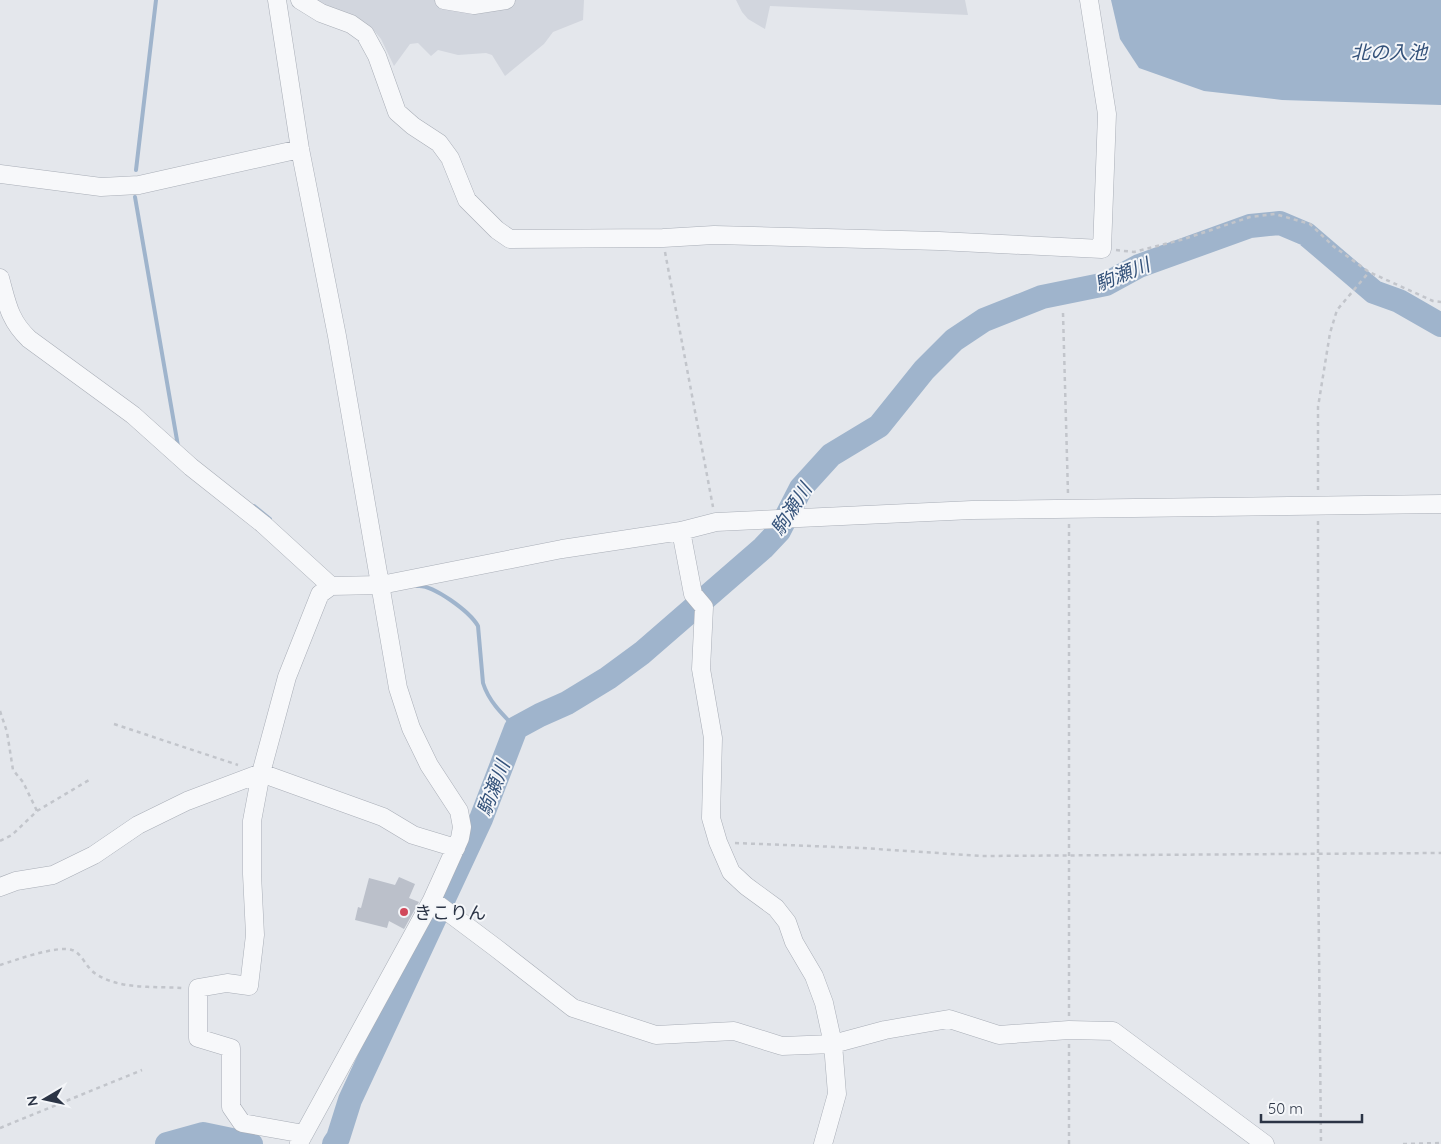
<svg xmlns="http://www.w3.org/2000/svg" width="1441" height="1144" font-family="Quicksand,'Noto Sans JP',sans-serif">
<rect width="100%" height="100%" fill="#e4e7ec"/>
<path fill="#d2d6de" d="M316,0H584L583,20L553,32L544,44L505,76L492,55L486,53L458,55L438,50L431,56L418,43L410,44L394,66L381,39L371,27L357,17L322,4Z
M736,0H965L968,15L770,6L765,29L748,19L742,12Z"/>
<path fill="#9fb4cc" d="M1111,0H1441V105L1282,100L1204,91L1139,68L1120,39Z"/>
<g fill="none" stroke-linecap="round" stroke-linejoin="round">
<path stroke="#9fb4cc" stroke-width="4" d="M136,170L156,0
M135,197L178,446
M254,506L270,519
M417,586C433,584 470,612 478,626L483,683C489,702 503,715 516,728"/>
<path stroke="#9fb4cc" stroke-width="24" d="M167,1144L203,1134L251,1144
M334,1144L338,1138L350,1100L481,819L516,728L540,715L567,703L608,678L642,653L763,548L779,531L801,488L831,455L879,426L924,370L954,340L984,320L1042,297L1106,284L1139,266L1250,226L1280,223L1306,234L1374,292L1399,301L1441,325"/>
</g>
<path fill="#bbc0ca" d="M399,877L415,884L409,898L419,902L404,929L389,921L387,928L355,920L358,907L361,908L369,878L395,885Z"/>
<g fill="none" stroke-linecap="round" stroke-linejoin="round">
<g stroke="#a9aeb7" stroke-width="19">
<path id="minor" d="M277,0L300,149L337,336L398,688L411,728L429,765L459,811L462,827L460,838L432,900L299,1143
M300,0L321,13L351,24L365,34L377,56L397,112L413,126L439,143L450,158L467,200L497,230L510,239L663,238L714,235L939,241L1102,249L1107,114L1089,0
M444,0L474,5L506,0
M0,174L101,187L139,185L300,149
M0,278C7,303 9,320 29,339L133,415L191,467L263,524L331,586
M681,531L693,594L704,607L701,669L713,738L711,818L718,842L731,872L746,886L776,908L787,922L794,942L814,976L824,1003L833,1044L837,1094L823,1144
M0,887L16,881L53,875L94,855L138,825L187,801L261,773L383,817L413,835L456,848
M432,900L496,948L573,1008L656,1035L734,1031L782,1046L833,1044L885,1030L949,1019L999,1035L1069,1030L1113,1031L1265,1144
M304,1134L242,1123L231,1107V1048L198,1038V988L227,983L249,986L255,935L252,874V821L261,773L287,677L320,594L331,586L381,585L562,549L681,531L716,522L972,510L1441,504"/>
</g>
<path stroke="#c2c5cb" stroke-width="2.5" stroke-dasharray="4 4" stroke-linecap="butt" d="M1116,250L1134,252L1184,239L1250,217L1275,214L1310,224L1333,246L1369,272L1433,301L1441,302
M665,252L713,507
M1063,313L1068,494
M1318,490V407L1330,333L1337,310L1369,272
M1318,521V854L1321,1144
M1069,524V1016
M0,711L7,732L13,770L23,782L37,811
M114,724L238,765
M0,841L12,835L37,811L89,780
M735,843L862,848L982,856L1441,853
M0,965C16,960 57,945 72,950C82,953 86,968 96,974C120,990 155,986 183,988
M0,1128L142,1070
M1069,1144V1044
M1403,1144L1441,1143"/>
<use href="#minor" stroke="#f7f8fa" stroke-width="18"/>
</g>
<circle fill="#d1495b" stroke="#f4f6f9" stroke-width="2" cx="404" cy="912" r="5"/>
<g text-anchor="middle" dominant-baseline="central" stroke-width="4" stroke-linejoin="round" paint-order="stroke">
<g font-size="18" fill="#2b3445" stroke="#f4f6f9" text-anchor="start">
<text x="414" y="912">きこりん</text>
</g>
<g font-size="19" font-style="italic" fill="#34527a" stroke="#f4f6f9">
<text x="1389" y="52">北の入池</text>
<text transform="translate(1122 274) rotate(-22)">駒瀬川</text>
<text transform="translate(791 509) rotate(-57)">駒瀬川</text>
<text transform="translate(493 788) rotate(-69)">駒瀬川</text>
</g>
</g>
<g transform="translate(45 1099) rotate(261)" stroke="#f4f6f9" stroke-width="4" paint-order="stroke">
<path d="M0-4L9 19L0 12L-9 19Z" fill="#2b3445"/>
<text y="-8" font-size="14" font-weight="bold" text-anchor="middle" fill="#2b3445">N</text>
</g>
<path d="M1261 1114v8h101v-8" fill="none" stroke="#2b3445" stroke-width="2.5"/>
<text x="1268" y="1114" font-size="15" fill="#2b3445" stroke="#f4f6f9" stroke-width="4" paint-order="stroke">50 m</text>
</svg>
